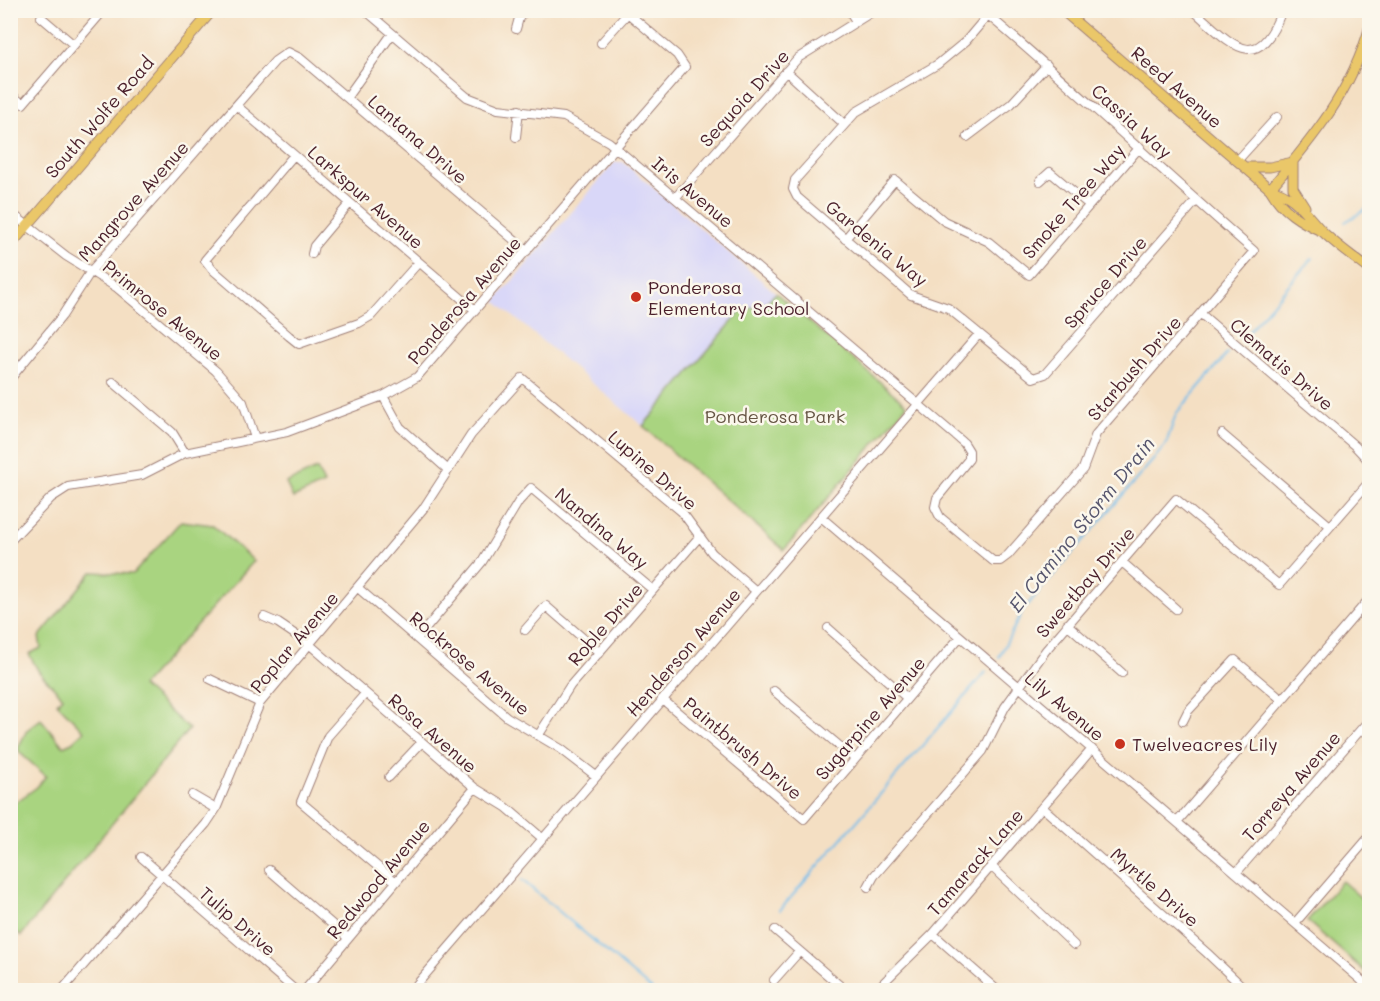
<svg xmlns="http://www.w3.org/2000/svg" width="1380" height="1001" font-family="Mali,sans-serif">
<rect width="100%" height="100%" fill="#fbf7ec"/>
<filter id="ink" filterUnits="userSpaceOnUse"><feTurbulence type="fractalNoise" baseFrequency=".0167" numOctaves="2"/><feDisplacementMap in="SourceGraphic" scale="12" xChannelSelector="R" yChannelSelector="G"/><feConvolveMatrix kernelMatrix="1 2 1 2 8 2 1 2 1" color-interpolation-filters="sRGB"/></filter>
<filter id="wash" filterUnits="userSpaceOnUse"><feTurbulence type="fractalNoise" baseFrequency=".008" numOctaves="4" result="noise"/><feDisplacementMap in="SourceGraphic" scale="24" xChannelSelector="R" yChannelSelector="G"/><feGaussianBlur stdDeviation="1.35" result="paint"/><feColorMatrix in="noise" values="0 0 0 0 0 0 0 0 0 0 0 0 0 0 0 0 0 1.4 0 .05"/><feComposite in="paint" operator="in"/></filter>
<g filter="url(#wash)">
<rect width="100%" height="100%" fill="#f4dfc3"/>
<path fill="#d9d7f8" d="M615,162H623L776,293L760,307L743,308L643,426L495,301Z"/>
<path fill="#a9d480" stroke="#7a7a56" stroke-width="1.5" d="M776,293L907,405L784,550L643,426L744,308L761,307Z
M317,469L324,484L293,498L286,483Z
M181,521L213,525L254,561L142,686L189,729L21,936L11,927V802L13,804L37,787L46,776L20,753L18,748L27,730L41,719L63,746L72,742L84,731L57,703L63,697L39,672L29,654L41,648L39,637L92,572L133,574Z
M1342,881L1369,905V975L1307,921Z"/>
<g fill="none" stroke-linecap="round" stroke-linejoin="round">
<path stroke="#70bcea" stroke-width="2" d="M1345,222L1370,207
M1244,337L1312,258
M999,657L1023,610L1154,459L1166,444L1176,414L1228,353
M522,880L652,990
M780,910L986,672"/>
</g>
</g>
<g filter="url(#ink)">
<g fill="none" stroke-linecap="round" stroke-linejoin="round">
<g stroke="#9f7f77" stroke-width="10">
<path id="minor" d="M365,10L467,97L498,109L564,117L609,142L964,443L969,451V459L937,498L935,507L940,517L993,561H1000L1008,555L1083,469L1096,434L1254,251C1165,174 1079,92 988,15L966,41L938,64L856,112L795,180L793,189L797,197L911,295L948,308L1033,378L1045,374L1196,201
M849,10L856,21
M1193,10C1231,43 1257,78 1282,10
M41,17L74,45
M516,29L519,18L525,10
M601,43L628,13
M786,71L843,123
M10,94L23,104L104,10
M347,97L392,34
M237,106L475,310
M516,137L519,110
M967,137L1011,104L1047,65
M294,155L205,260L212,269L289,336L299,344L359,323L371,316L419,262
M1237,161L1277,117
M1040,181L1050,172L1088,204
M676,197L798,58L875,10
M10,212L66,256L116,287L216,371L243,402L255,438
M845,239L895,180L944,221L989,242L1029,275L1140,147
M312,254L314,246L350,203
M1201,314L1355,446L1370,462
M10,379L62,316L91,271L275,61L288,52L300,58L527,251
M113,382L172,432L185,453
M383,396L400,427L447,469
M1222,434L1330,526
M821,517L1361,980L1369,990
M10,541L51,498L68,487L142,475L185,453L287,432L383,396L417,377L685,67L677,55L624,10
M1122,562L1176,609
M358,588L507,717L561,749L596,776
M264,617L278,623L309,644L475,788L506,807L542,838
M1067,624L1122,673
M828,628L907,698
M525,630L546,606L600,653
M417,639L482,562L519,501L531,488L653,590
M210,679L260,703
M774,691L855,759
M365,694L328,736L301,802L396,882
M662,699L804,819L960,637
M1183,721L1188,711L1235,660L1282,700
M538,736L570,686L700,536
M389,777L422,742
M192,795L216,809
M1042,807L1207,953L1246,990
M1177,822L1370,598
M141,857L295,990
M991,866L1074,945
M269,870L348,938
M1236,873L1370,719
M868,887L874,876L983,751L1005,707L1046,650L1176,499L1279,585L1370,481
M1295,923L1370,836
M775,930L845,990
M933,934L997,990
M774,980L799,952
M62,990L206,824L216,809L260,703L423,509L471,435L522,378L682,512L712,553L756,591
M305,990L475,788
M412,990L979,334
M876,990L933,934L1092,749"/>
</g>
<g stroke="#9f7f77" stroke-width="11">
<path id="major" d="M1062,10L1270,189C1282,211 1301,222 1323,232
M1293,161V188L1305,207
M1245,167H1270L1293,162
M1270,189C1313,138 1352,91 1370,26
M1270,189C1297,195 1306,216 1325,234C1339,247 1355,258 1370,270
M10,246L213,10"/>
</g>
<use href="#minor" stroke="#fff" stroke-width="8"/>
<use href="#major" stroke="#eac769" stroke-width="9"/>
</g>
</g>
<g fill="#c8321e" stroke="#fbf7ec" stroke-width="2">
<circle cx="636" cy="297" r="6"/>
<circle cx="1120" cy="744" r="6"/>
</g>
<g text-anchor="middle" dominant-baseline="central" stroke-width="5" stroke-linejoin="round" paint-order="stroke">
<g font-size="18" fill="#4a1f2b" stroke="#fbf7ec">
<text transform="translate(1177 87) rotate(41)">Reed Avenue</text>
<text transform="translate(744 98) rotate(-48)">Sequoia Drive</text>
<text transform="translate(99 117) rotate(-49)">South Wolfe Road</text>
<text transform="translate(1132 121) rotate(42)">Cassia Way</text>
<text transform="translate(418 139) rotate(41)">Lantana Drive</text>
<text transform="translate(693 192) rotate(40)">Iris Avenue</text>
<text transform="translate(366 197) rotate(41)">Larkspur Avenue</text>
<text transform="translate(133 201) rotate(-48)">Mangrove Avenue</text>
<text transform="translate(1073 201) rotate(-49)">Smoke Tree Way</text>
<text transform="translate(877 243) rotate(39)">Gardenia Way</text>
<text transform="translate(1105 282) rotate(-49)">Spruce Drive</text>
<text transform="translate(464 300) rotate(-49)">Ponderosa Avenue</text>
<text transform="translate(163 310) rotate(39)">Primrose Avenue</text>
<text transform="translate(1282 364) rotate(41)">Clematis Drive</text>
<text transform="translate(1134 368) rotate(-49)">Starbush Drive</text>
<text transform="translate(653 470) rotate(41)">Lupine Drive</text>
<text transform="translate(602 528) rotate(40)">Nandina Way</text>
<text transform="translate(1085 582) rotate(-49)">Sweetbay Drive</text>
<text transform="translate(605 624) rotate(-49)">Roble Drive</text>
<text transform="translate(294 642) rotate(-50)">Poplar Avenue</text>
<text transform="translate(683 652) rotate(-49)">Henderson Avenue</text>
<text transform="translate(470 663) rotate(40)">Rockrose Avenue</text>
<text transform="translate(1065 706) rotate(40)">Lily Avenue</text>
<text transform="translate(870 718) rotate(-49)">Sugarpine Avenue</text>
<text transform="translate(433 733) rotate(41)">Rosa Avenue</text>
<text transform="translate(743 748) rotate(40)">Paintbrush Drive</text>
<text transform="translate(1291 786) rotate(-49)">Torreya Avenue</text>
<text transform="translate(975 862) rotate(-49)">Tamarack Lane</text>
<text transform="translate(378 879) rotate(-50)">Redwood Avenue</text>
<text transform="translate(1155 887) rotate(41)">Myrtle Drive</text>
<text transform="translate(238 921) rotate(41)">Tulip Drive</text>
</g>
<g font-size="18" fill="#4a1f2b" stroke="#fbf7ec" text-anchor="start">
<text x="648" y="287">Ponderosa<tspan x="648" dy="21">Elementary School</tspan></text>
<text x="1132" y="744">Twelveacres Lily</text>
</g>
<g font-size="18" fill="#654" stroke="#fbf7ec">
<text x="775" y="416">Ponderosa Park</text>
</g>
<g font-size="20" font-style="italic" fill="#57566e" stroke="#fbf7ec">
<text transform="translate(1081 524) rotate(-51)">El Camino Storm Drain</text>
</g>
</g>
<rect width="1380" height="1001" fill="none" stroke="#fbf7ec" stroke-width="36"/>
</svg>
